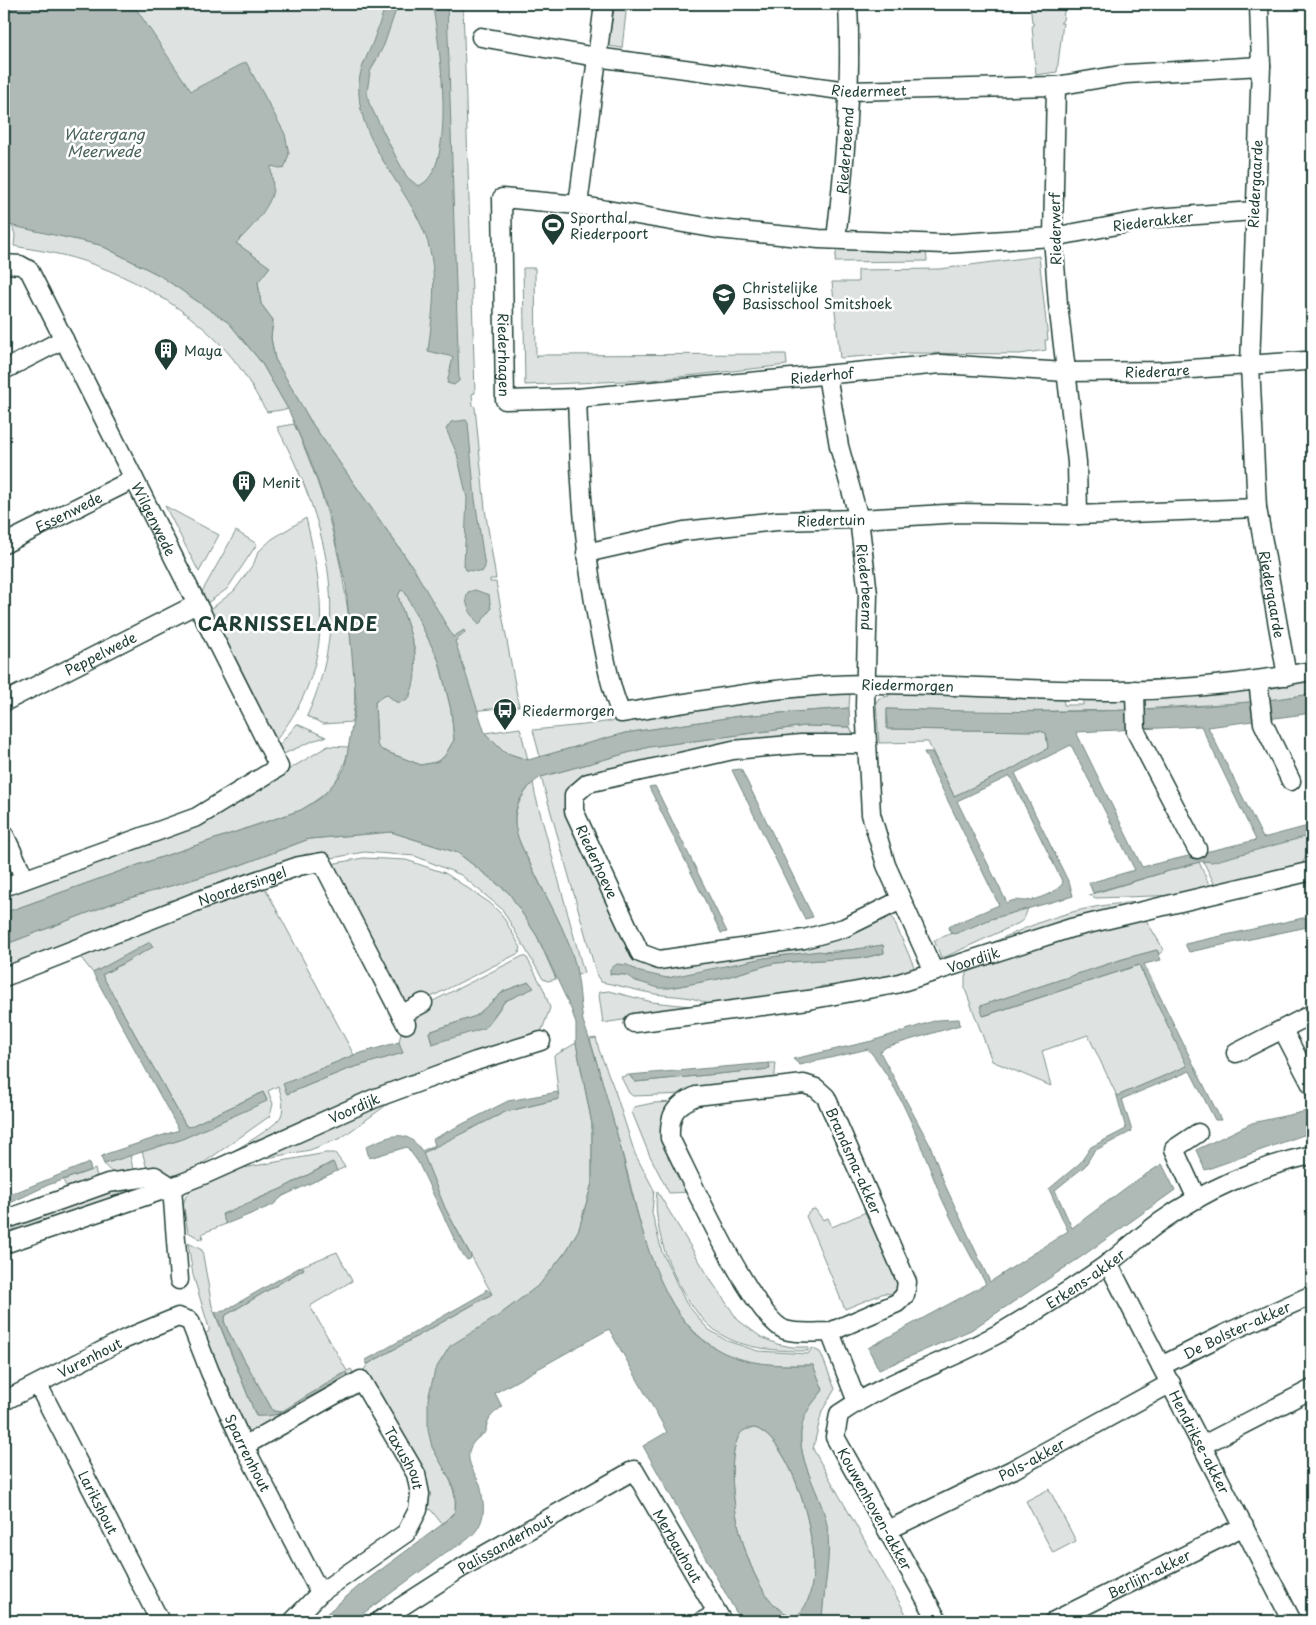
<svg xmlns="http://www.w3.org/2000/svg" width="1316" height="1625" font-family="'Playpen Sans',sans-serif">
<rect width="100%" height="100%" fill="#fff"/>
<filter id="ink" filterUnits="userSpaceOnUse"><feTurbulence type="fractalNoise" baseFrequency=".02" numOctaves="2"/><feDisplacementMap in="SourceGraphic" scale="10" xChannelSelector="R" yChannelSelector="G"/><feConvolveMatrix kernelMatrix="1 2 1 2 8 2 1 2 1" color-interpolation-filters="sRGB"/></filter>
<g filter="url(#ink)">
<path fill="#dee3e2" stroke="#7e908b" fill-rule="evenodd" d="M125,4H463L475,393L472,394L473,405L475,407L485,509L496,579H490V582H496L519,706L472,711L414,569L311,422L275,359L271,338L273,320L261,304L258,281L269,267L236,243L270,198L266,154L189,99Z
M615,4H627L622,48L608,46Z
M1030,4H1065L1063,20L1060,23H1063L1057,72L1036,75L1032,25L1034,24L1032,22Z
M12,225L100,245L159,275L229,323L261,362L288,409L267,412C256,395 247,376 234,360C195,310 124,270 62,255C46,251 30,249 14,246L15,235Z
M837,246L926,249L927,261L835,262Z
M1039,256L1048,340H1045L1046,350L1020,354L908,353L840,358L832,282H858V270L940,269Z
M523,268H535L536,357L537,355L786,354L787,365L651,380L525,385Z
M294,424C327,496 346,571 352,651C354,675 357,698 352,722L323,724L307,716C353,615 326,520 277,427Z
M165,506L219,535L199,572Z
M306,518C327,605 332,671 273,744L207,612L234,591L254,563L258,552L272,539Z
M236,531L257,544L227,589L203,606L199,597Z
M401,589L405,591L439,661L451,710L454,740L444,757L436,762L421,765L382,750L377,745L375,702L386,693L396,702L406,701L410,697L415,650L398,596Z
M1312,679V694L1264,701L1267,687Z
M1250,689L1253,691L1256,702L1141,709L1142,699Z
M888,691L1063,698L1064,705H1083V698L1128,699L1130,710L984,712L887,709V729L1040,731L1046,733L1048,748L1013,769L954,796L928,742L879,743L876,702L879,698L889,696Z
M850,693L849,708L740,716L625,733L540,757L533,730L584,725L750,701Z
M297,724L326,737L315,740L279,756L275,750Z
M805,726L850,727L853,734L692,754L587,773L569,787L565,803L571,826L618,923L648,964L890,912L916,971L852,986H821L819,994L712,1007C697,995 674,997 655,994C637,991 619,985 601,982L597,976L541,777L649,747ZM883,945L884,953L868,957L775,963L723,978L669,988L636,981L626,975L610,974L627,965C638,972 654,979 667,978C700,977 732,963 765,958C805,951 843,953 883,945Z
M520,728L528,760L504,752L485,733Z
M328,746L349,747C342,780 329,793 301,810L132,867L4,913V894L278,776Z
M533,782L535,794L584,973L577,975C570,938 549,903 533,869C526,855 516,839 515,823C514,807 523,794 533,782Z
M391,832L458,853L509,893L537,936L556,979L548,981L543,979L502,909L461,875L415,856L364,852L327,859L307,854L190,893L4,967V945L116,902L238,866L309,839Z
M1312,835V850L1308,853L1301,866L1216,887L1203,861Z
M363,858L406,860L445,873L490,903L502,915L521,948L519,953L423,1001H402L331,864Z
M1199,862L1211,889L1181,895L1096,898L1089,895Z
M265,888L354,1055L284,1084L287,1094L348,1069L402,1053L399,1042L402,1028L415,1010L523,956L527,958L544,990L550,1008L539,1038L226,1156C239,1147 275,1128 281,1116C285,1107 281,1093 278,1086L268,1091L273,1104L270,1116L192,1171L176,1176L147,1169L142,1151L180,1140L267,1100L263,1092L189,1127L186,1126L102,975L153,946L150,943L93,973L78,954L223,899ZM529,982L518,995L505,1001L490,1022L432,1044L429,1032L476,1016L504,991Z
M1147,902L970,953C1032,924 1077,903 1147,902Z
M1028,908L1024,919L1019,923L945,957H941L934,940L991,919Z
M1141,919L1146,920L1164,950L1159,954L1157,950L1123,959L981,1006L984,1016L1139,965L1188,1066L1117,1096L1088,1035L1042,1051L1051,1086L992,1061L965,989V976L968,972L1065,938Z
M609,991L652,1002L690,1006L693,1009L603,1023L599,995L600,992Z
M596,1038L599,1050L615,1091L635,1154L654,1190L652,1213L662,1252L686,1303L708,1329L727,1341L758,1351L808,1354L812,1348L820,1352L822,1356L835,1389L822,1411L813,1449L910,1621H822C823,1589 832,1557 826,1525C820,1487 787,1450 807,1411C811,1404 818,1397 823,1390L813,1365C781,1365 749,1367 720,1351C654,1314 641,1223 623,1156C612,1117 601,1078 590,1039Z
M576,1043L592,1124V1183L579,1229L567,1250L540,1285L498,1316L432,1447C444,1468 457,1486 455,1511L442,1524L431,1510L423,1507L420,1472L363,1371L368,1364L492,1294L445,1208L422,1153L505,1112L559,1099L554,1056Z
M769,1063H776L774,1082L686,1094L633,1096L629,1093L621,1077L629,1075L635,1082L769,1069Z
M392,1101L341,1138L310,1150L250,1161L340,1119Z
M675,1102L669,1110L690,1192L669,1193L649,1154L632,1112L634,1107L653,1103Z
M326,1153H335L345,1167L337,1171L332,1162L281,1189L222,1214L226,1224L203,1233L202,1240L188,1232L183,1204L187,1194L195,1187L232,1170Z
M130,1155L133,1169C122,1179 111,1174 104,1164Z
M95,1169L98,1180L71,1188L66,1186L63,1180Z
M154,1184L74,1210L4,1238V1224L95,1192Z
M657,1191L712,1282L738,1320L761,1337L777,1344L792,1347H808V1351C781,1351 754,1350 729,1339C685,1319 650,1236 657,1191Z
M815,1209L823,1220L828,1218L832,1227L866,1212L898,1286L893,1294L884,1293L845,1309L806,1216L811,1210Z
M188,1243L202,1250L212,1306L256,1416L283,1414L348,1376L346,1372L281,1412L273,1411L228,1331L224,1321L226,1315L304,1269L302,1266L337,1252L352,1281L310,1306L347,1371L351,1369L355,1376L246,1435L202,1336L209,1331V1328L193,1275Z
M755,1428C799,1443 836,1589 796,1617C748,1611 718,1472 739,1436C742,1429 748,1429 755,1428Z
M1049,1489L1076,1541L1053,1553L1026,1501Z"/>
<path fill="#afbab7" stroke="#758883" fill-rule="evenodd" d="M4,4H133L191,91L246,62L285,134L289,154L284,169L271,166C271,173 273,181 273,189C272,206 248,232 236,243L270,267L258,282L261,304L273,320L271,338L275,359L311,422L414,569L453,637L464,630L465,633L455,641L485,733L504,752L528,760L625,733L740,716L849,708L850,727L805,726L649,747L541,777C526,786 513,805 515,823C516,838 525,853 531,866C547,900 570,935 577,973C580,989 580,1005 583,1021C586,1031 590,1040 593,1050C601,1076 608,1103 616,1130C632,1190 650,1291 696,1334C730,1365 770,1366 813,1365L823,1390C818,1397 811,1404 807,1412C787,1450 820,1487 827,1525C832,1559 823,1589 822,1621H741L643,1446L667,1432L609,1329L495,1393L502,1407C492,1414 486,1419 486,1432C479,1437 471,1442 469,1452C467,1463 475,1474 480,1484C482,1489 482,1497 483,1503C486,1528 469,1541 448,1551L353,1621H318L359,1586L448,1520L455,1511L456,1498L452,1483L432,1447L428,1430V1399L435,1370L450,1346L498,1316L540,1284L567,1250L579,1229L592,1183V1124L576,1043V1024L572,1011L537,936L509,893L458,853L391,832L309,839L238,866L116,902L4,945V913L132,867L301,810L322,797L340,776L345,767L356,702L346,586L329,514L311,462L288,409L261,362L229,323L159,275L100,245L4,224ZM401,590L405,592L439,661L451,710L454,740L444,757L436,762L421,765L382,750L377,745L375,702L386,694L396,702C417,706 417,662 414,648C410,630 403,613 398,596ZM755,1428C799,1442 836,1590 796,1616C748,1612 718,1472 739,1436C742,1429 748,1429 755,1428Z
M386,4H398L384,45L370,72L367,92L369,103L397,159L407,177L418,186C459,172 439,37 432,4H447L459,381L454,385L447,383L453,357L428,351C433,309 440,266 422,227C402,181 355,137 359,83C360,66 370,52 375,36C379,26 382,15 386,4Z
M466,420L468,423L475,499L485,567L482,572L466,570L464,565L467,498L457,454L446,429L451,422Z
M475,590L489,595L491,609L479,625C473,616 462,603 468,592Z
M1312,694V713L1208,727L1263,838L1312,825V835L1212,862L1203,861L1093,893L1089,883L1135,870L1071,745L1015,773L1070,885L1073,896L991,919L955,934L951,933L949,927L952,925L999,905L924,752H932L954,796L1012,769L1048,748L1046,733L1040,731L887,729V709C1029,713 1172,715 1312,694ZM1201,726L1256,840L1142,867L1076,732ZM1010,776L1063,883C1057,892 1037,900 1026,901C1017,901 1017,898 1007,903L957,801Z
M741,769L813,917L805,919L732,770Z
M655,786L727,932L721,933L649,787Z
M1312,916V926L1189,952L1185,944Z
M150,942L153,947L102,975L186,1126L189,1127L263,1092L267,1101L180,1140L104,1164L101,1157L106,1154L179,1130L93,973Z
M883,945L884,953L868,957L775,963L723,978L669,988H659L636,981L626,975L610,974V969L617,964L627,965L640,972L667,978L764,958L819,951L831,953Z
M1157,950L1161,960L1144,964L1221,1120H1215L1190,1071L1122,1099L1132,1131L1094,1151L1085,1166L1055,1190L1072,1228L1131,1184L1162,1164L1175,1190L1081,1257L971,1330L879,1370L868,1348L986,1284C971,1256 955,1228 942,1199C921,1148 904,1092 868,1049L800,1065L793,1059L872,1041L937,1020L959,1019L960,1025L886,1047L880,1052L930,1145L945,1185L990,1282L1068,1231L1049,1189L1080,1163L1091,1147L1126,1129L1117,1096L1187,1066L1139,965L983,1016L980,1006L1123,959Z
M529,982L534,988L505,1001L485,1028L432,1044L429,1032L476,1016L504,991Z
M399,1042L403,1053L348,1069L287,1094L283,1084L354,1055Z
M769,1063L770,1069L635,1082L629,1075Z
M558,1092L559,1099L505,1112L423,1153L445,1208L471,1256L470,1259L467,1260L459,1249L418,1162L407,1147L369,1158L366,1146C389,1137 405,1126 422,1151L435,1145L433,1139L508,1101Z
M1312,1110V1132L1205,1170L1196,1150L1252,1123Z
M333,1162L337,1171L283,1196L273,1205L226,1224L222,1215L281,1189Z
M89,1163L91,1170L48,1185L4,1206V1197Z
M302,1266L304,1269L226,1315L224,1321L228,1331L273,1411L281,1412L346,1372L348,1376C320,1392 289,1419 256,1416L215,1312L224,1311Z
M486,1289L492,1294L368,1364L366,1363V1360L484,1293Z"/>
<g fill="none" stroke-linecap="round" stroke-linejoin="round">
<g stroke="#1f3d34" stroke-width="21">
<g id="minor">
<path id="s1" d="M1259,4L1261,66L1250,365L1257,508L1287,676"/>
<path id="s2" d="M481,37L596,57L848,91L1056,86L1126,74L1261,66"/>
<path d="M578,205L604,4"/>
<path id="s3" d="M1254,211L1155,218L1053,237L944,244L819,239L718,229L578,205L502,198L505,400L577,398C580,480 584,562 602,643C607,667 611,690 621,713C703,701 785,684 868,684C951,684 1034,691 1117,691C1183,690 1248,683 1312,671"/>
<path id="s4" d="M836,239C845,161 852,82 848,4"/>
<path id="s5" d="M4,264L20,265L29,270L279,767L197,817L4,887"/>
<path d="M4,370L64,339"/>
<path id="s6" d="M827,375L839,446L859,519L868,594L865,706L871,814L886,865L934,972"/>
<path id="s7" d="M577,398L941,364L1066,372L1162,371L1305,361"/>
<path d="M1078,515L1257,508"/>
<path id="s8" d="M4,544L134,479"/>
<path id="s9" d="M586,553L684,531L777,521L859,519L962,513L1078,515L1077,462L1058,304L1053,237L1056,86"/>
<path d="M1258,681L1263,723L1291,781"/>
<path d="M1135,690L1136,732L1197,849"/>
<path id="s10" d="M4,702L197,604"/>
<path id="s11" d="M866,744H801L733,750L588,783L574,795V811L640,953L659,960L804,939L844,928L901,900"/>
<path d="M4,834L25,879"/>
<path id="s12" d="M4,977L203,899L299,866L322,862L406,1024"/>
<path d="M401,1015L423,1003"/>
<path id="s13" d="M634,1023L808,1000L896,984L1071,928L1312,871"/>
<path d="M1283,1030L1312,1086"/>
<path d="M1236,1053L1312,1014"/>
<path d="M1197,1199L1174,1149L1198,1133"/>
<path d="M4,1220L108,1183L155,1176L172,1187L179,1280"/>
<path id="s14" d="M4,1244L172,1187L208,1173L373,1099L476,1061L541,1041"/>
<path id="s15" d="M1108,1263L1292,1621"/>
<path d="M830,1332L897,1303L905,1295L907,1282L826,1097L816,1088L804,1084L696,1096C674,1106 669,1115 670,1138C688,1173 753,1318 785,1330C797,1334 817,1332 830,1332L857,1402"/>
<path id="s16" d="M1161,1366L1229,1332L1312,1295"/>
<path id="s17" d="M38,1385L160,1621"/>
<path id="s18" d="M4,1401L125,1339L178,1317L190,1321L210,1372L244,1446L320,1593"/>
<path d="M1203,1445L1312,1389"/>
<path id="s19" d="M244,1446L361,1380L416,1474L420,1494L418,1510L406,1533L320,1593L293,1621"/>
<path id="s20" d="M888,1530L1012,1470L1171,1383"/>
<path id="s21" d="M379,1621L463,1567L634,1470L722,1621"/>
<path d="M703,1621L717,1613"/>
<path id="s22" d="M938,1621L835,1437L839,1414C890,1379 951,1361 1005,1330C1040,1309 1077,1286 1110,1262C1127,1249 1143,1234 1160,1222C1205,1190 1259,1166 1312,1155"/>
<path id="s23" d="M1054,1621L1244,1526"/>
</g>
</g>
<use href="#minor" stroke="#fff" stroke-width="18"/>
</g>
</g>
<defs>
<g id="stadium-pin" transform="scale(1.25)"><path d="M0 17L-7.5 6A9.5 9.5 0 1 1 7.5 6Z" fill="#1f3d34" stroke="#fff"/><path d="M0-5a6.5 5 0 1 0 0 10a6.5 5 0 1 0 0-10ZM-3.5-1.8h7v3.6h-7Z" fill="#fff"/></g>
<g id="school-pin" transform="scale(1.25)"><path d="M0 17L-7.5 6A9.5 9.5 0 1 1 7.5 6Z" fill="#1f3d34" stroke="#fff"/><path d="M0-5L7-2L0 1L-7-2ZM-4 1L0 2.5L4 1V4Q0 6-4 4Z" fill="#fff"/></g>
<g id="building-pin" transform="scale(1.25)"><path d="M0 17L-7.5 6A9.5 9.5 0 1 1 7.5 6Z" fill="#1f3d34" stroke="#fff"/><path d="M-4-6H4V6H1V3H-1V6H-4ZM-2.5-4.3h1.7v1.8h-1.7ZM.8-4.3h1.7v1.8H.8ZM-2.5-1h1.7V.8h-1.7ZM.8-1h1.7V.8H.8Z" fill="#fff"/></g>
<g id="bus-pin" transform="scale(1.25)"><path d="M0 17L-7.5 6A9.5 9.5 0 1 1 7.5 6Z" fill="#1f3d34" stroke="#fff"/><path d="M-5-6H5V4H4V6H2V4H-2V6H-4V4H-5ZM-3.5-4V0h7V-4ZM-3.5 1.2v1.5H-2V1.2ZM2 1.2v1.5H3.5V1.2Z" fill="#fff"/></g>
</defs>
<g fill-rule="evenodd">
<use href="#stadium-pin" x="553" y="225"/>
<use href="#school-pin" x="724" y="295"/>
<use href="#building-pin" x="166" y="350"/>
<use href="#building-pin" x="244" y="482"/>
<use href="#bus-pin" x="505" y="710"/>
</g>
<g text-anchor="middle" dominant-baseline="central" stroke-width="5" stroke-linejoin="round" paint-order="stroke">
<g font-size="14" fill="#1f3d34" stroke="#fff">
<text stroke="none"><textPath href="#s2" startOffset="392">Riedermeet</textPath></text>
<text stroke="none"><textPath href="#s4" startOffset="89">Riederbeemd</textPath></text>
<text transform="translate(1255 184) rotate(-87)">Riedergaarde</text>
<text transform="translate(1153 221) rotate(-7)">Riederakker</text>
<text transform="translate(1055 229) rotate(-91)">Riederwerf</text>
<text stroke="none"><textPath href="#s3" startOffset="914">Riederhagen</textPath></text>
<text stroke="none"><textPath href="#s7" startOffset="582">Riederare</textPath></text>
<text stroke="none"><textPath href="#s7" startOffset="246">Riederhof</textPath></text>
<text stroke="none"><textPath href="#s8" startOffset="72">Essenwede</textPath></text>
<text stroke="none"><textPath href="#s5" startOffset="305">Wilgenwede</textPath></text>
<text stroke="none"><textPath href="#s9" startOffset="248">Riedertuin</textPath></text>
<text stroke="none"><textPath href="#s6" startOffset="216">Riederbeemd</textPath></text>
<text stroke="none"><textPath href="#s1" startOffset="592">Riedergaarde</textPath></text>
<text stroke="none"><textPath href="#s10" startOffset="108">Peppelwede</textPath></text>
<text stroke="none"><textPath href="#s3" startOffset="1639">Riedermorgen</textPath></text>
<text stroke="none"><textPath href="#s11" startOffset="372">Riederhoeve</textPath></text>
<text stroke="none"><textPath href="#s12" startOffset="255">Noordersingel</textPath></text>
<text stroke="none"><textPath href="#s13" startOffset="346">Voordijk</textPath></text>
<text stroke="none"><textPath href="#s14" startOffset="376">Voordijk</textPath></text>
<text transform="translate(854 1161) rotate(66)">Brandsma-akker</text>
<text stroke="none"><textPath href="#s22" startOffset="516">Erkens-akker</textPath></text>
<text stroke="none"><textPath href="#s16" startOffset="84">De Bolster-akker</textPath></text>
<text stroke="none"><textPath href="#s18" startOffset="96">Vurenhout</textPath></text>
<text stroke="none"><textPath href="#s15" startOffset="201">Hendrikse-akker</textPath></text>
<text stroke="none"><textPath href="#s18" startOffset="350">Sparrenhout</textPath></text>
<text stroke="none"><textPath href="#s20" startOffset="160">Pols-akker</textPath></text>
<text stroke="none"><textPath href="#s19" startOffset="224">Taxushout</textPath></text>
<text stroke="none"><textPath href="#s17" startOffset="132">Larikshout</textPath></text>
<text transform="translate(875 1509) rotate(61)">Kouwenhoven-akker</text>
<text stroke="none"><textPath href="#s21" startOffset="148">Palissanderhout</textPath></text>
<text stroke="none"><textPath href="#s21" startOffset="384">Merbauhout</textPath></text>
<text stroke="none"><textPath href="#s23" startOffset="106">Berlijn-akker</textPath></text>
</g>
<g font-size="14" fill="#1f3d34" stroke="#fff" text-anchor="start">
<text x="570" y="217">Sporthal<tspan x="570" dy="16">Riederpoort</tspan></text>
<text x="742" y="287">Christelijke<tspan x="742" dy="16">Basisschool Smitshoek</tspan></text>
<text x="184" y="350">Maya</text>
<text x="262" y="482">Menit</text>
<text x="522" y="710">Riedermorgen</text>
</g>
<g font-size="15" font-style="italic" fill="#4a625b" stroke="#fff">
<text x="104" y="133">Watergang<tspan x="104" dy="17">Meerwede</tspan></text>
</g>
<g font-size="19" font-weight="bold" letter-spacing="1" fill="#1f3d34" stroke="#fff">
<text x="288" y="623">CARNISSELANDE</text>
</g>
</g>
<rect width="1316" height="1625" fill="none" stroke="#fff" stroke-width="20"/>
<rect x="10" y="10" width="1296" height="1605" fill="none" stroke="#1f3d34" stroke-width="2" filter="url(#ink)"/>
</svg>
